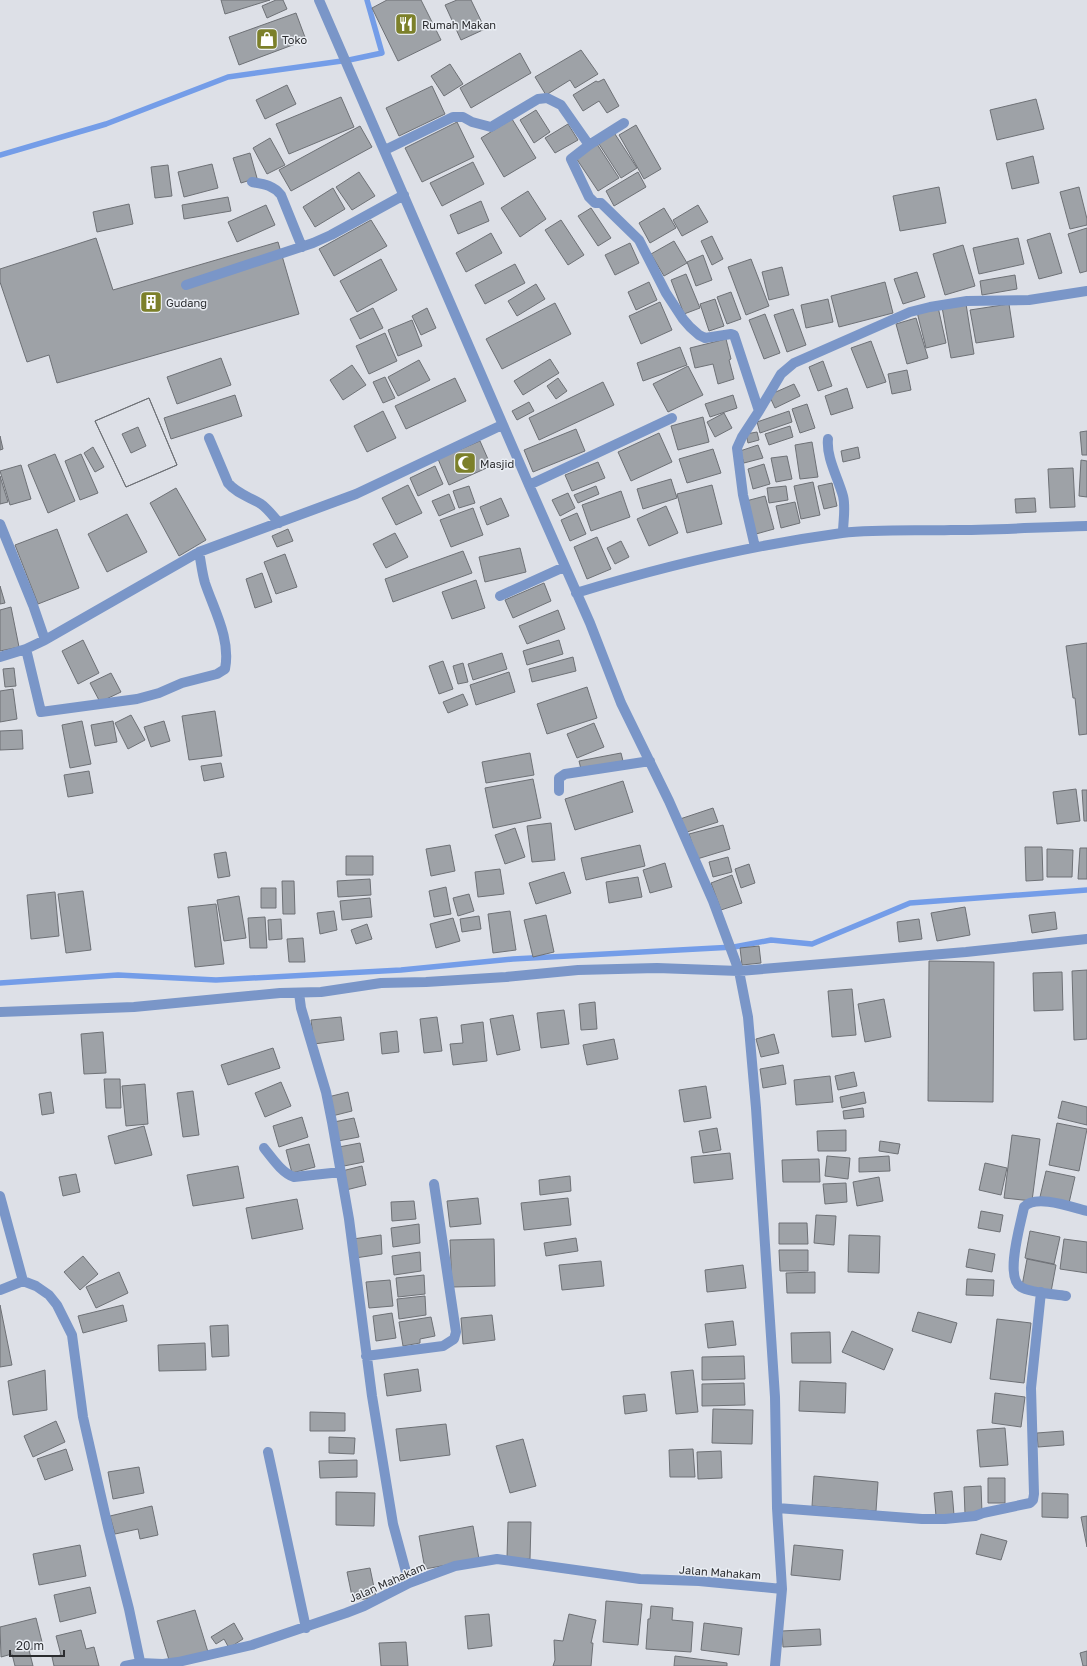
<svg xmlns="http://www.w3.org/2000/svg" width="1087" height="1666" font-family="'Golos Text',sans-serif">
<rect width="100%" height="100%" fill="#dde0e7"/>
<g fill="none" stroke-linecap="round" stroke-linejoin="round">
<path stroke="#749de8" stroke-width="5.5" d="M0,155L106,124L228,77L349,60L382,53L367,0
M0,983L118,975L216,980L401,970L513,959L734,947L771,940L812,944L910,903L1087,890"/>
</g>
<path fill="#9ea2a7" stroke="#6e7176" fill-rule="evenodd" d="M221,0H270L225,14Z
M276,0H283L287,9L267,18L262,6Z
M387,0H421L441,40L398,61L372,8Z
M457,0H471L485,29L461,40L445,5Z
M296,13L306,40L239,65L229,37Z
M581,50L598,74L575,88L570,80L546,95L535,77Z
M520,53L531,73L471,108L460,88Z
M450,64L463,84L444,96L431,76Z
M604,79L619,106L607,113L599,101L583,111L573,95L596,81L598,82Z
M287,85L296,104L265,119L256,100Z
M432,86L445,114L399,136L386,108Z
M341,97L354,127L289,154L276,124Z
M1036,99L1044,129L997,140L990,110Z
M536,110L550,132L534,143L520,120Z
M512,119L536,158L504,177L481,138Z
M457,122L474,157L422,182L405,148Z
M568,124L578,140L555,153L545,138Z
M636,125L661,169L644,179L619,135Z
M360,126L372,147L291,191L279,170Z
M613,131L637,168L621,178L597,141Z
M270,138L285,165L267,174L253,148Z
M597,144L619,178L598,191L576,158Z
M250,153L257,178L241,183L233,158Z
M1033,156L1039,183L1012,189L1006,163Z
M473,162L484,184L442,206L430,183Z
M212,164L218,188L184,197L178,172Z
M168,165L172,196L155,198L151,167Z
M359,172L375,196L352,210L336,187Z
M638,172L646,187L614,206L606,191Z
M939,187L946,223L900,231L893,196Z
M1079,187L1087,219V225L1070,229L1060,192Z
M333,188L345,209L315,227L303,207Z
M528,191L546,219L520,237L501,208Z
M228,197L231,211L184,219L182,205Z
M481,201L489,221L458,234L450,215Z
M129,204L133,224L97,232L93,212Z
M266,205L275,225L237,242L228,222Z
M698,205L708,222L682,236L673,220Z
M591,208L611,238L598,246L578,216Z
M664,208L676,228L650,243L639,223Z
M371,220L387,246L334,276L319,249Z
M561,220L584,255L568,265L545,230Z
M1087,228V271L1080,273L1068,234Z
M491,233L502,253L466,272L456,253Z
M1050,233L1062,273L1039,279L1027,240Z
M712,236L723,259L712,265L701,241Z
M96,238L113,290L278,242L299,314L57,383L49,355L27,362L0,282V269Z
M1018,238L1024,264L979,274L973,248Z
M674,241L687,263L664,276L651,254Z
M630,243L639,263L615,275L605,255Z
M963,245L975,286L945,295L933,254Z
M703,255L712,280L696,286L687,262Z
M381,259L397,290L357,312L340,281Z
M751,259L769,306L746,315L728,267Z
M515,264L525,283L485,304L475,285Z
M782,267L789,295L769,300L762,272Z
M917,272L925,297L903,304L894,279Z
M686,274L700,308L684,314L671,280Z
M1015,275L1017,289L982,295L980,281Z
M649,282L657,300L636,310L628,292Z
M885,282L893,313L839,327L831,296Z
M536,284L545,299L517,316L508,301Z
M731,292L741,319L727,324L717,297Z
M715,299L724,326L709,331L700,304Z
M828,299L833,322L806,328L801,305Z
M660,302L672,330L641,344L629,316Z
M555,303L571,334L502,369L486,339Z
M966,304L974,354L951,358L942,307Z
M1009,304L1014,337L976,343L970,310Z
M938,307L946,343L926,348L917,312Z
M373,308L383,328L360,339L350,319Z
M427,308L436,328L421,335L412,316Z
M793,309L806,345L787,352L774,315Z
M765,314L780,353L764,359L749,320Z
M916,318L928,358L907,364L896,324Z
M412,320L422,346L398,356L388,330Z
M385,333L397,361L369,374L356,346Z
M726,339L731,359L729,360L734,379L718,384L713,364L695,368L690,348Z
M871,341L886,382L867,388L851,348Z
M680,347L687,365L643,381L637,363Z
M221,358L231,385L177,404L167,377Z
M550,359L559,373L523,395L514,381Z
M419,360L430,380L398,396L388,377Z
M823,361L832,386L818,391L809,367Z
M352,365L366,385L343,400L330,380Z
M688,366L703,395L668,412L653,384Z
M907,370L911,390L892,394L888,374Z
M385,377L395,398L383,403L373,382Z
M455,378L466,401L406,429L395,406Z
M558,378L567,391L556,399L547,386Z
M603,382L614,405L539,440L529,418Z
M794,384L800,396L775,408L769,395Z
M847,388L853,408L831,415L825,396Z
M235,395L242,416L171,439L164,418Z
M733,395L737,408L710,417L705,404Z
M149,398L177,465L126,487L95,421ZM138,427L146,446L131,453L122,434Z
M149,398L177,465L126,487L95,421Z
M529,402L534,411L517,420L512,411Z
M807,404L815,428L800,433L792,409Z
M383,411L396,438L367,452L354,426Z
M789,411L792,422L760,433L757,422Z
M724,413L732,428L715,437L707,422Z
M703,417L709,442L678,450L671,426Z
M790,426L793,437L769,445L765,434Z
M576,429L585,451L533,472L524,450Z
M1087,431V455H1082L1080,432Z
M757,432L759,440L748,443L746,434Z
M659,433L672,462L631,481L618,452Z
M0,436L3,449L0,450Z
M480,441L491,466L449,485L438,459Z
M812,442L818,477L800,479L795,445Z
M758,445L763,458L744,463L740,451Z
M93,447L104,467L95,472L84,453Z
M858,447L860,458L843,462L841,451Z
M713,449L721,473L687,483L679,459Z
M55,454L75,501L48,513L28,465Z
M81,454L98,493L80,500L65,461Z
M787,456L792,479L776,482L771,458Z
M1081,460L1087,461V497L1079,496Z
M598,462L605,478L572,491L565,475Z
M764,464L770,484L753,489L748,469Z
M21,465L31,499L10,505L0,471Z
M435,466L443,484L418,496L410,478Z
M1073,468L1075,507L1050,508L1048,469Z
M0,476L8,502L0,504Z
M671,479L677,498L643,509L637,489Z
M813,482L820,515L801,519L794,486Z
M832,483L837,506L824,509L818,486Z
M408,485L422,513L396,525L382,498Z
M712,485L722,524L687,533L677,494Z
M469,486L475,503L459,508L453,491Z
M596,486L599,494L578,503L574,495Z
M786,486L788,500L769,503L767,488Z
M176,488L206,540L179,556L150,503Z
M621,491L630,517L591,531L582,505Z
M568,493L575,508L560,516L552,500Z
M449,494L455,509L439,516L432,501Z
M765,496L774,529L756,534L746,501Z
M501,498L509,516L487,525L480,507Z
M1035,498L1036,512L1016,513L1015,499Z
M795,502L800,523L781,528L776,506Z
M666,506L678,533L649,546L637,519Z
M473,508L483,535L451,547L440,520Z
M577,513L586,534L570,541L561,520Z
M127,514L147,552L107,572L88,534Z
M57,529L79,588L38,604L15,545Z
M288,529L293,541L277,547L272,536Z
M395,533L408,557L386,568L373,544Z
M597,537L611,569L587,579L574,547Z
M621,541L629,557L615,564L607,548Z
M520,548L526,572L485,582L479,557Z
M463,551L472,573L393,602L385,579Z
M285,554L297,587L276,594L264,562Z
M262,573L272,602L255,608L246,579Z
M476,580L485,608L452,619L442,592Z
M544,583L551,601L513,618L505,600Z
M0,586L5,603L0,604Z
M11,607L19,647L0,651V610Z
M558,610L565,629L527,644L519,626Z
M83,640L99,673L78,684L62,651Z
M559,640L563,654L527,665L523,651Z
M1087,643V734L1079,735L1075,698H1073L1066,646Z
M502,653L507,669L473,680L468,664Z
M573,657L576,671L532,682L529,669Z
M443,661L453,689L439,694L429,666Z
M463,663L468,682L458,684L453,666Z
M14,668L16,686L5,687L3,669Z
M509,672L515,692L476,705L470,685Z
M111,673L121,692L100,702L90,683Z
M587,687L597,718L547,734L537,704Z
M13,689L17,719L0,722V691Z
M463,694L468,705L448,713L443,702Z
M215,711L222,756L189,760L182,716Z
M131,715L145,740L128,749L115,723Z
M82,721L91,764L70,768L62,725Z
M113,721L117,742L95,746L91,725Z
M164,721L170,741L151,747L144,727Z
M594,723L604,747L577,758L567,734Z
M22,730L23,749L0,750V731Z
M530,753L534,775L486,783L482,762Z
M621,753L623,761L581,769L579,761Z
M221,763L224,777L204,781L201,766Z
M89,771L93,793L68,797L64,775Z
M533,779L541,818L493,828L485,788Z
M623,781L633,812L575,830L565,799Z
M1076,789L1080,821L1057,824L1053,792Z
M1082,790H1087V821H1084Z
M713,808L718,822L684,833L680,819Z
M551,823L555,860L532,862L527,826Z
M723,825L730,849L697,859L689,834Z
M515,828L525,857L505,864L495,835Z
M450,845L455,871L431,876L426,849Z
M640,845L645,866L586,880L581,858Z
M1025,847H1042L1043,880L1026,881Z
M1080,848H1087V879H1078Z
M1047,849L1073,850L1072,877H1047Z
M226,852L230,876L218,878L214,854Z
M346,856H373V875H346Z
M728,857L732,872L713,877L709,862Z
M665,863L672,887L650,893L643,870Z
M749,864L755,883L741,888L735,869Z
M500,869L504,894L478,897L475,872Z
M564,872L571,893L536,904L529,883Z
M732,875L742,903L721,910L711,883Z
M638,877L642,897L609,903L606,882Z
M370,879L371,895L338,897L337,881Z
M282,881H294L295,914H283Z
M446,887L451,914L434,917L429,891Z
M261,888H276V908H261Z
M83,891L91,950L66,953L58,894Z
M55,892L59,936L31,939L27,895Z
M469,894L474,911L458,916L453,898Z
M239,896L246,938L224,941L217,900Z
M370,898L372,917L342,920L340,901Z
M216,904L224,964L195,967L188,907Z
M965,907L970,935L937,941L931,913Z
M334,911L337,930L320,934L317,913Z
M510,911L516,950L493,953L488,914Z
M1055,912L1057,929L1032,933L1029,915Z
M546,915L554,952L533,957L524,920Z
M479,916L481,929L462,932L460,919Z
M265,917L267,948H250L248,918Z
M453,918L460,941L436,948L430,924Z
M281,919L282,939L269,940L268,920Z
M919,919L922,939L899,942L897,922Z
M367,924L372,939L356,944L351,930Z
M303,938L305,962H289L287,939Z
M759,946L761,963L742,965L740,948Z
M929,961L994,962L993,1102L928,1101Z
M1087,970V1039L1074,1040L1072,971Z
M1062,972L1063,1010L1034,1011L1033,973Z
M852,989L856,1035L832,1037L828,991Z
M884,999L891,1037L865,1042L858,1004Z
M595,1002L597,1029L581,1030L579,1004Z
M564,1010L569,1044L541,1048L537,1013Z
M513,1015L520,1050L497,1055L490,1019Z
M341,1017L344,1040L314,1044L311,1020Z
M437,1017L442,1051L424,1053L420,1019Z
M483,1022L487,1061L453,1065L450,1044L463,1043L461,1025Z
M397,1031L399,1052L382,1054L380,1033Z
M103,1032L106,1073L84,1074L81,1034Z
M774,1034L779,1053L761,1057L756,1039Z
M614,1039L618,1059L587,1065L583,1045Z
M273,1048L280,1068L228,1085L221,1065Z
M783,1065L786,1084L763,1088L760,1069Z
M854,1072L857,1086L838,1090L835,1076Z
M830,1076L833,1102L796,1105L794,1080Z
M104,1079H120L121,1108H106Z
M281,1082L291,1106L265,1117L255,1093Z
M145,1084L148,1124L126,1126L122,1086Z
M706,1086L711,1118L684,1122L679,1090Z
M193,1091L199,1135L183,1137L177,1093Z
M51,1092L54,1113L42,1115L39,1094Z
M348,1092L352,1111L332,1116L328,1097Z
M864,1092L866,1103L842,1108L840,1097Z
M1062,1101L1087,1107V1125L1058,1118Z
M863,1108L864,1117L844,1119L843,1111Z
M302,1117L308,1137L279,1147L273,1126Z
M354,1118L359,1137L338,1141L334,1122Z
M1057,1123L1087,1129L1079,1171L1049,1165Z
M144,1126L152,1155L115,1164L108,1136Z
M717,1128L721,1150L703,1153L699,1131Z
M846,1130V1151H818L817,1131Z
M1012,1135L1040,1139L1032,1201L1004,1198Z
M880,1141L900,1144L898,1154L879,1151Z
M360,1143L364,1162L344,1166L339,1147Z
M309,1144L315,1167L292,1173L286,1150Z
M730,1153L733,1179L694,1183L691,1157Z
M827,1156L850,1158L848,1179L825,1176Z
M889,1156L890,1171L859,1172V1158Z
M819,1159L820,1182H783L782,1160Z
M985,1163L1007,1168L1001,1195L979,1190Z
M238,1166L244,1198L193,1206L187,1175Z
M362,1166L366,1185L346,1190L342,1171Z
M1046,1171L1075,1177L1069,1203L1040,1197Z
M76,1174L80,1192L63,1196L59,1177Z
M570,1176L571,1191L540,1195L539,1180Z
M879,1177L883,1201L857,1206L853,1182Z
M846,1183L847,1202L825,1204L823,1184Z
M478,1198L481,1224L450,1227L447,1201Z
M568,1198L571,1225L524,1230L521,1203Z
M297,1199L303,1229L252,1239L246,1208Z
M414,1201L416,1219L392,1221L391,1202Z
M981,1211L1003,1215L1000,1232L978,1228Z
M816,1215L836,1216L834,1245L814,1243Z
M779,1223H807L808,1244H779Z
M419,1224L420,1243L393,1247L391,1228Z
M1030,1231L1060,1237L1054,1264L1025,1258Z
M381,1235L382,1254L355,1258L353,1239Z
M849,1235L880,1236L879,1273L848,1272Z
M576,1238L578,1251L546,1256L544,1243Z
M494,1239L495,1286L452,1287L450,1240Z
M1064,1239L1087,1242V1273L1060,1269Z
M969,1249L995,1254L992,1272L966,1267Z
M779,1250H808V1271H780Z
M420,1252L421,1271L394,1275L392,1256Z
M83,1256L98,1274L80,1290L64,1272Z
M1027,1259L1056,1265L1051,1292L1022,1286Z
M601,1261L604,1286L562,1290L559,1265Z
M743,1265L746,1288L707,1292L705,1270Z
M119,1272L128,1293L96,1308L86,1287Z
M815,1272V1293H787L786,1273Z
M424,1275L425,1294L398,1297L396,1278Z
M967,1279L994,1280L993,1296L966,1295Z
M390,1280L393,1306L369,1308L366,1282Z
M425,1296L426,1315L399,1319L397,1299Z
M0,1305L12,1365L0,1367Z
M123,1305L127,1321L83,1333L78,1316Z
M918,1312L957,1323L951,1343L912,1331Z
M392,1313L396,1338L376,1341L373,1316Z
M492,1315L495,1340L463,1344L461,1318Z
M431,1317L435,1336L420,1339V1343L403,1346L399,1322Z
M997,1319L1031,1323L1024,1383L990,1379Z
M733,1321L736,1345L708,1348L705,1324Z
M228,1325L229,1356L212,1357L210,1326Z
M852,1331L893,1349L884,1370L842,1352Z
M830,1332L831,1363H792L791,1333Z
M205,1343L206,1370L159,1371L158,1345Z
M744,1356L745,1379L702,1380V1357Z
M418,1369L421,1391L387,1396L384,1374Z
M45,1370L47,1410L13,1415L8,1381Z
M693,1370L698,1412L676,1414L671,1372Z
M800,1381L846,1383L845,1413L799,1411Z
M744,1383L745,1405L702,1406V1384Z
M995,1393L1025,1397L1021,1427L992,1423Z
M645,1394L647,1411L625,1414L623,1396Z
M713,1409L753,1410L752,1444L712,1443Z
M310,1412L345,1413V1431H310Z
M56,1421L65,1442L33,1457L24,1436Z
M446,1424L450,1455L400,1461L396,1429Z
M1005,1428L1008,1465L980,1467L977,1430Z
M1063,1431L1064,1445L1038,1447L1037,1433Z
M329,1437L355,1438L354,1454L329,1453Z
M523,1439L536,1486L510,1493L496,1446Z
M66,1449L73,1470L45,1480L37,1459Z
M693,1449L695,1477H670L669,1450Z
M721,1451L722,1478L698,1479L697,1452Z
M357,1460V1477L320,1478L319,1461Z
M139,1467L144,1493L113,1499L108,1472Z
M814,1476L878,1482L876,1511L812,1506Z
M988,1478H1005V1503H988Z
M981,1486L982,1513L965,1514L964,1487Z
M952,1491L954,1515L936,1516L934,1493Z
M336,1492L375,1493L374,1526L336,1525Z
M1042,1493L1068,1494V1518L1042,1517Z
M152,1506L158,1535L140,1539L138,1529L115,1534L110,1516Z
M1087,1516V1547L1081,1517Z
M508,1522H531L530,1559L507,1558Z
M473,1526L479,1559L425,1569L419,1536Z
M981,1534L1007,1541L1001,1560L976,1554Z
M80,1545L86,1576L39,1585L33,1554Z
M794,1545L843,1550L840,1580L791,1575Z
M370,1568L376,1597L353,1601L347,1572Z
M90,1587L96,1613L60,1622L54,1595Z
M606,1601L642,1604L638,1645L603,1642Z
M651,1606L673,1608L672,1620L693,1622L691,1652L646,1649L648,1619H650Z
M195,1610L208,1652L170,1663L157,1621Z
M489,1614L492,1646L468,1649L465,1616Z
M569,1614L596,1620L591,1643H593L591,1666H553L555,1660L554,1640L563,1641Z
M36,1618L43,1646L29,1650L33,1666H15L12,1654L1,1657L0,1627Z
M234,1623L243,1639L229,1648L224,1639L216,1644L211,1637Z
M704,1623L742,1628L739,1655L701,1650Z
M820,1629L821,1645L783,1647L782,1631Z
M81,1630L86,1649L94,1647L99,1666H54L52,1657L61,1655L56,1636Z
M406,1642L408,1666H381L379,1643Z
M1087,1651V1666H1083L1080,1653Z
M675,1656L727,1663V1666H674Z"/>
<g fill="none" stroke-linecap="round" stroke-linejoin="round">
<path stroke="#7a96c8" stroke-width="10" d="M319,0L529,485L590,623L621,703L669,801L713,901L739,971L748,1017L756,1108L775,1397L777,1508L782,1589L775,1666
M589,145L624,123
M385,150L453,117H463L472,122L491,127L538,99L547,98L561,105L589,145L571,159L589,197L595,203H601L639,240L666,293L683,319L690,327L699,335L705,338L731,334L734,335L759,411
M252,182C263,184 273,185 281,195L302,247
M186,285L313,243L331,235L404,195
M209,438L228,483C237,494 250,497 261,504C268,509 273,516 279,523
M828,439C826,457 838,478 843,496C846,508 843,521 843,533
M529,485L672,418
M0,524L33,605L45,640
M755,547L743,495L737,448L742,437L759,411L781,374L794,363L910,312L930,307L967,301L1029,300L1087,291
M576,593C661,567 753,545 842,533C878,529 915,531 951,530C996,530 1042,527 1087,526
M500,596L564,567
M26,649L41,712L137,699L159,693L182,683L217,674L225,669C231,639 214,610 205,583C202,573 201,562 199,552
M0,657L26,649L45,640L199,552L356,494L502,425
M559,791V778L565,774L650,761
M299,993L301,1008L326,1092L332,1122L349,1219L372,1396L393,1524L409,1583
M0,1012L134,1007L280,993L321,992L381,983L426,982L506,977L578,970L657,968L739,971L966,952L1087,939
M264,1148C272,1158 282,1173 294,1177L341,1172
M0,1196L23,1281L36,1286L49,1295L57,1305L72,1335L83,1417L108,1527L129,1609L141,1666
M0,1290L23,1281
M1066,1296C1054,1294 1031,1293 1021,1287C1004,1278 1021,1223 1024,1207C1036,1194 1071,1207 1087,1211
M366,1356L443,1346L454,1339L456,1332L434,1184
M268,1452L306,1628
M777,1508L922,1519H945L975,1516L983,1513L1030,1503L1033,1500L1034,1494L1031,1388L1041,1292
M125,1666L140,1663L163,1664L178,1662L252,1645L346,1613L364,1606L409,1583L455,1566L497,1559L640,1579L699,1581L782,1589"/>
</g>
<defs>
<g id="restaurant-square" transform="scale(1.15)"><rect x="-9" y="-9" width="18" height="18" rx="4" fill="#7c802a" stroke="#eaeef4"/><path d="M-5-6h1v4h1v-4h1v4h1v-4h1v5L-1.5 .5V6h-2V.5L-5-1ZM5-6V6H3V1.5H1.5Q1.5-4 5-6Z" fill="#fff"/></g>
<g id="shop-square" transform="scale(1.15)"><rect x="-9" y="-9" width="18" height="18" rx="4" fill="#7c802a" stroke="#eaeef4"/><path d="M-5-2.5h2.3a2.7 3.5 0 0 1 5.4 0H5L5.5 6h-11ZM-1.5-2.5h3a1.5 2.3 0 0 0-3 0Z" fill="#fff"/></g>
<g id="building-square" transform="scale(1.15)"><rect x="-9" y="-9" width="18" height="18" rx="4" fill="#7c802a" stroke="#eaeef4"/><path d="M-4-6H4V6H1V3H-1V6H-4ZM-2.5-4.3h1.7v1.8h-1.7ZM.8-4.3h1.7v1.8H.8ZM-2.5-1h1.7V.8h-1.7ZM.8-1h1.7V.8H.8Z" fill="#fff"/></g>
<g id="mosque-square" transform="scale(1.15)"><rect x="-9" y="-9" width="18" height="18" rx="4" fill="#7c802a" stroke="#eaeef4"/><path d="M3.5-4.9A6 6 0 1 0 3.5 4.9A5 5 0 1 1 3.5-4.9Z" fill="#fff"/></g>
</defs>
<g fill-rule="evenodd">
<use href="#restaurant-square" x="406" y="24"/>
<use href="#shop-square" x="267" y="39"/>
<use href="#building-square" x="151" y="302"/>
<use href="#mosque-square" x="465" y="463"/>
</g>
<g text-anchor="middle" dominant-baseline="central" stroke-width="3" stroke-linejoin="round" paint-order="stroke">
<g font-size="11" fill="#2b2c2f" stroke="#eaeef4" text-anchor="start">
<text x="422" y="24">Rumah Makan</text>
<text x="282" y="39">Toko</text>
<text x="166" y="302">Gudang</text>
<text x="480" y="463">Masjid</text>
</g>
<g font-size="11" fill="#2b2c2f" stroke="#eaeef4">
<text transform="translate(720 1572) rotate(4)">Jalan Mahakam</text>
<text transform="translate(387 1582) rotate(-24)">Jalan Mahakam</text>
</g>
</g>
<path d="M10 1650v6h54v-6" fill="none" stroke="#2b2c2f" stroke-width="2"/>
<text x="16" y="1650" font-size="12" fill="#2b2c2f" stroke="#eaeef4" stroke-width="3" paint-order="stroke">20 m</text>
</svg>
